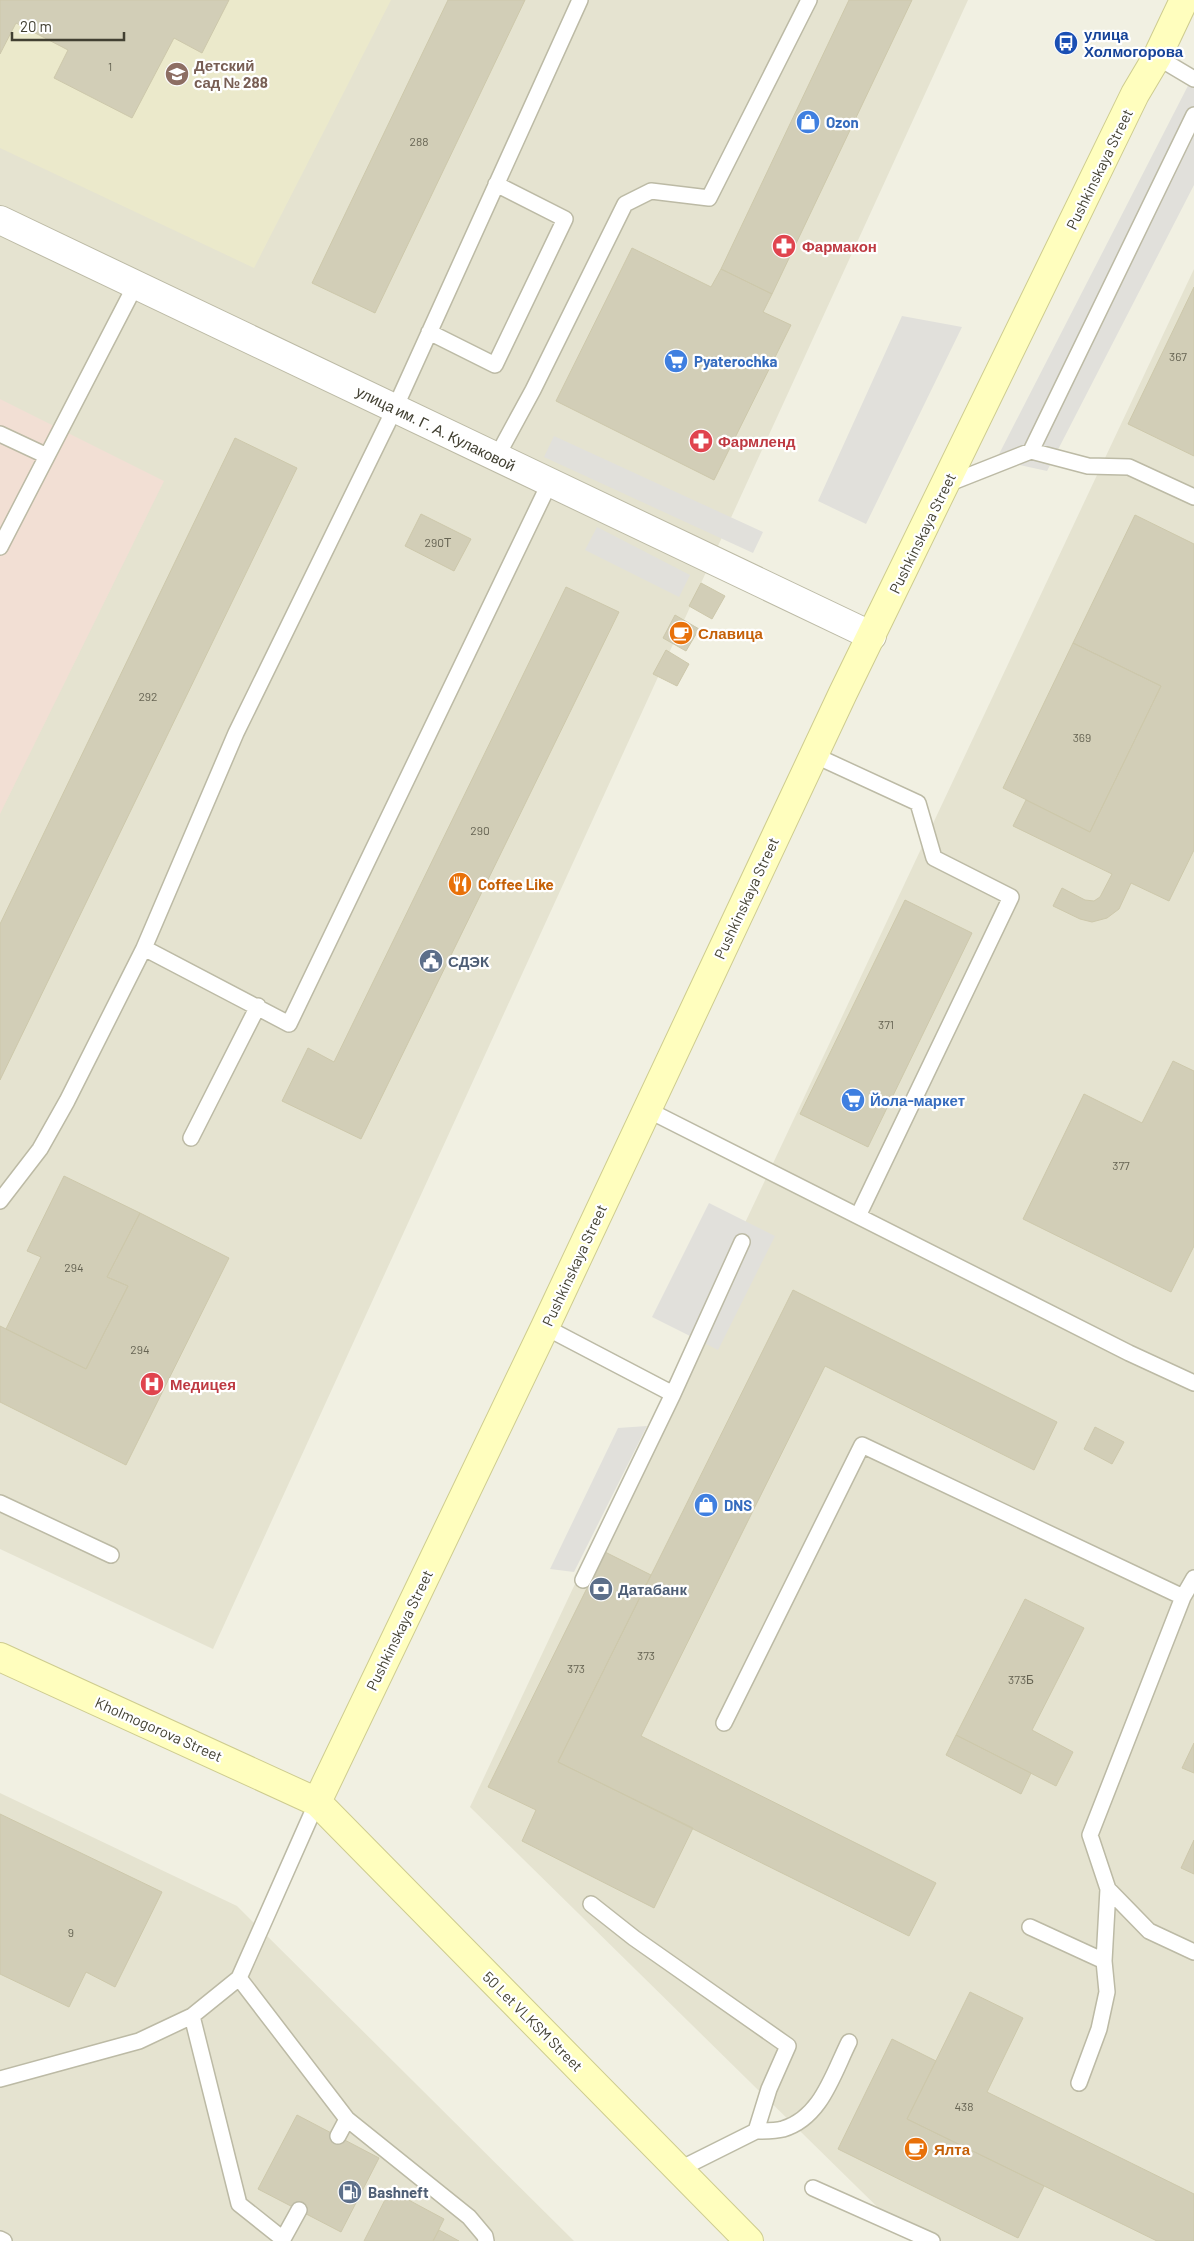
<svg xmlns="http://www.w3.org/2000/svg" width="1194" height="2241" font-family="Barlow,sans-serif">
<rect width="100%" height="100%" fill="#f1f0e2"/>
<path fill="#e5e3d0" d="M0,0H968L213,1649L0,1549Z
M1194,269V2241H912L470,1807Z
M0,1793L237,1906L574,2241H0Z"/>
<path fill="#ebe9cb" d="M0,0H391L254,268L0,148Z"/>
<path fill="#f2dfd4" d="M0,399L164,481L0,814Z"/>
<path fill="#e1e0db" d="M1194,74V185L1047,471L996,460Z
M902,316L962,327L866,524L818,501Z
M554,436L763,532L753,553L544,457Z
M597,527L690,575L679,597L585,550Z
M709,1203L775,1236L718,1350L652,1317Z
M647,1426L574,1572L550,1569L618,1428Z"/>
<path fill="#d2ceb7" stroke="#cdc8ab" d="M0,0H229L202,53L174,38L132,118L54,78L68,50L16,23L0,54Z
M448,0H525L375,313L312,283Z
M849,0H912L772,294L721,269Z
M632,248L711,287L721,269L772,294L763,312L791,325L714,480L556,401Z
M1194,287V456L1128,424Z
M235,438L297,468L0,1080V924Z
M421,514L471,539L454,571L405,546Z
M1135,515L1194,544V850L1169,901L1131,883L1119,909L1107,918L1092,922L1080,919L1053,906L1062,888L1085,900L1094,901L1100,897L1112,874L1013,826L1026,800L1090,832L1161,686L1073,643Z
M701,583L725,596L712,619L689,606Z
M566,587L619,612L361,1139L282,1101L308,1048L334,1062Z
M675,615L699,629L686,651L663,638Z
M1073,643L1161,686L1090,832L1003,788Z
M666,650L689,664L677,686L653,674Z
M905,900L972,933L868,1147L800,1114Z
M1173,1061L1194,1071V1246L1171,1292L1023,1219L1084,1094L1142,1123Z
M64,1176L140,1213L107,1277L128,1286L86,1369L6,1329L41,1257L27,1251Z
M140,1213L229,1258L126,1465L0,1402V1326L86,1369L128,1286L107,1277Z
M793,1290L1057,1422L1034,1470L825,1366L641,1736L936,1883L909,1936L558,1762Z
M1095,1427L1124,1442L1112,1464L1084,1449Z
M605,1552L651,1575L558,1762L693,1828L654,1908L522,1841L536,1810L488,1787Z
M1025,1599L1084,1628L1032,1730L1073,1752L1056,1786L956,1735Z
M956,1735L1031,1773L1021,1794L946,1755Z
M1194,1743V1773L1182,1768Z
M0,1814L162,1892L115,1987L86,1972L69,2007L0,1974Z
M1194,1840V1874L1181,1868Z
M970,1992L1023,2018L987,2092L1194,2194V2241H1157L907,2119Z
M892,2039L936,2061L907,2119L1044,2186L1018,2238L838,2149Z
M297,2115L379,2158L341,2232L258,2189Z
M390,2190L444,2219L433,2241H364Z
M439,2230L459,2241H433Z"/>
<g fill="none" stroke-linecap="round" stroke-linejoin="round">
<g stroke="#bcbaa5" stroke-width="18">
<path id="service" d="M1157,57L1194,79
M429,332L495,365L565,219L496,184
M0,434L47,456
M1031,451L1088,466L1129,467L1194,497
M496,458L533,390L625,204L651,191L709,198L809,0
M945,485L1031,451L1194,115
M0,547L136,284
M814,755L918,803L934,858L1011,897L858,1216
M144,948L236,733L395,408L580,0
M646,1109L1129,1353L1194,1383
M191,1138L258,1006
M0,1201L40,1149L67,1101L144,948L289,1024L550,482
M545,1327L673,1394
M0,1503L111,1555
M1194,1578L1183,1597L1090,1835L1108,1889L1149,1931L1194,1952
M583,1580L673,1394L742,1242
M724,1723L862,1445L1183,1597
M591,1904L634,1938L788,2046L769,2089L756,2131L680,2169
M1030,1927L1104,1961L1107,1992L1099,2029L1079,2083
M1104,1961L1108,1889
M239,1978L347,2119L338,2136
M192,2016L239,2204L283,2239L299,2210
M0,2079L139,2041L192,2016L239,1978L317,1802
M347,2119L469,2217L485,2236L486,2241
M756,2131C764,2131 775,2131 783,2129C821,2118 833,2074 849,2042
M813,2188L932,2241
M0,2239L4,2241"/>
</g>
<g stroke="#bcbaa5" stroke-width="30">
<path id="minor" d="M0,220L872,636"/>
</g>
<g stroke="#cecc8f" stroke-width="30">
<path id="secondary" d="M0,1657L317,1802L749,2241
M317,1802L545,1327L843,693L1135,94L1157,57L1184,0"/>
</g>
<use href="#service" stroke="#fff" stroke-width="15"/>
<use href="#minor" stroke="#fff" stroke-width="28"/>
<use href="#secondary" stroke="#fffebe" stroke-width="28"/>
</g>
<defs>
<g id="bus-disc" transform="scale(1.25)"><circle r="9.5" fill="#1a4fb4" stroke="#fff"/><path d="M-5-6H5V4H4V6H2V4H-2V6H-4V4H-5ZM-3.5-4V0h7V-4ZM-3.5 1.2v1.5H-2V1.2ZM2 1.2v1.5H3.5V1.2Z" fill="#fff"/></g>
<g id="school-disc" transform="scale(1.25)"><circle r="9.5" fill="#8d6e63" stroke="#fff"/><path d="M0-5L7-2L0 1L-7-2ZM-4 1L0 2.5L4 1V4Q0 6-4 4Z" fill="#fff"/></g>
<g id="shop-disc" transform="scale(1.25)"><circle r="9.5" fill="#3f7fe0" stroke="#fff"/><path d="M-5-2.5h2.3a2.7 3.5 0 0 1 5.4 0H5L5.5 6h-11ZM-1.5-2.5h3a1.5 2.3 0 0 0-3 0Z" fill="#fff"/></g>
<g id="pharmacy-disc" transform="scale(1.25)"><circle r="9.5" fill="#e0444e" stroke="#fff"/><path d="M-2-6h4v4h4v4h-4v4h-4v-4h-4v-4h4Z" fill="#fff"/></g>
<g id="supermarket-disc" transform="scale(1.25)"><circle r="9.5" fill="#3f7fe0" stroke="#fff"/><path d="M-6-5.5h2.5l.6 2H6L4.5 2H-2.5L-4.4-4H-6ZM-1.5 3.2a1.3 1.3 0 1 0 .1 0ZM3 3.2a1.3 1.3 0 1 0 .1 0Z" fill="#fff"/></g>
<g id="cafe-disc" transform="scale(1.25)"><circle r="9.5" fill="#e8710a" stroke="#fff"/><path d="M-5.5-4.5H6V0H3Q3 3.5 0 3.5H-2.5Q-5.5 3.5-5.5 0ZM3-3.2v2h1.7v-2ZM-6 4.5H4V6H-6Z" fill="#fff"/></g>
<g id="restaurant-disc" transform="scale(1.25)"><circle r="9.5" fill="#e8710a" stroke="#fff"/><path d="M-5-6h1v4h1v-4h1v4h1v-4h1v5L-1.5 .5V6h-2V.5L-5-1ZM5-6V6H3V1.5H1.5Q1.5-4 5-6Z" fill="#fff"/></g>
<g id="civic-disc" transform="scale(1.25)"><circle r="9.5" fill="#5c6f8a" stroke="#fff"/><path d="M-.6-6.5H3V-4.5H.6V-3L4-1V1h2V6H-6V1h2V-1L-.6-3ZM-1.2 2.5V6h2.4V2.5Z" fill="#fff"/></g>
<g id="hospital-disc" transform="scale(1.25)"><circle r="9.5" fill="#e0444e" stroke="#fff"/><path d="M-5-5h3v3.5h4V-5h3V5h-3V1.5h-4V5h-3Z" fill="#fff"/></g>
<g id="bank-disc" transform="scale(1.25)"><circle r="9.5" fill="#5c6f8a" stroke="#fff"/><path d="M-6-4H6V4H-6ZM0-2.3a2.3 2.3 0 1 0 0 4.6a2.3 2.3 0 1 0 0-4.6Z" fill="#fff"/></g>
<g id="fuel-disc" transform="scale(1.25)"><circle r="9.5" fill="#5c6f8a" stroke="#fff"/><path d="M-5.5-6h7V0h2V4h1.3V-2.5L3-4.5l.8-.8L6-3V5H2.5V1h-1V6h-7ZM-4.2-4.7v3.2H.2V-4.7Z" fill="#fff"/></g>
</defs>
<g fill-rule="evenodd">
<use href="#bus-disc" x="1066" y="43"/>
<use href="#school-disc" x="177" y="74"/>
<use href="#shop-disc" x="808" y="122"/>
<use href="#pharmacy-disc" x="784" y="246"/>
<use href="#supermarket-disc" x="676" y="361"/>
<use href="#pharmacy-disc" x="701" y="441"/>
<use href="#cafe-disc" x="681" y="633"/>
<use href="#restaurant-disc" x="460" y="884"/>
<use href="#civic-disc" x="431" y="961"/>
<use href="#supermarket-disc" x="853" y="1100"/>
<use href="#hospital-disc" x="152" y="1384"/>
<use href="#shop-disc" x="706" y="1505"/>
<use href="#bank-disc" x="601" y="1589"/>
<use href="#cafe-disc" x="916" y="2149"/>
<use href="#fuel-disc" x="350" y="2192"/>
</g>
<g text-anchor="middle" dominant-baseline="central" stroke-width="4.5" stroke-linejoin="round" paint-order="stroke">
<g font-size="12" fill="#666453">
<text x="110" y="66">1</text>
<text x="419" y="141">288</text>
<text x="1178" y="356">367</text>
<text x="438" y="542">290Т</text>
<text x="148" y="696">292</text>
<text x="1082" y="737">369</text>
<text x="480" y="830">290</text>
<text x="886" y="1024">371</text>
<text x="1121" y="1165">377</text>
<text x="74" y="1267">294</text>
<text x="140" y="1349">294</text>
<text x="646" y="1655">373</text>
<text x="576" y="1668">373</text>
<text x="1021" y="1679">373Б</text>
<text x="71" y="1932">9</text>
<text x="964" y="2106">438</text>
</g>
<g font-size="15" font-weight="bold" fill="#164399" stroke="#fff" text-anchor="start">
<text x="1084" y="34">улица<tspan x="1084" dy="17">Холмогорова</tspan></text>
</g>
<g font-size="15" font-weight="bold" fill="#785e54" stroke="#fff" text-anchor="start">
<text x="194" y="65">Детский<tspan x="194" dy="17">сад № 288</tspan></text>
</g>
<g font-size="15" font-weight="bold" fill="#366cbe" stroke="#fff" text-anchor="start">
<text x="826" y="122">Ozon</text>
<text x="694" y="361">Pyaterochka</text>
<text x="870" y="1100">Йола-маркет</text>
<text x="724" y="1505">DNS</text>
</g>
<g font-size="15" fill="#424032" stroke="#fff">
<text transform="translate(1099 169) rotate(-64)">Pushkinskaya Street</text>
<text transform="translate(436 428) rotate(26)">улица им. Г. А. Кулаковой</text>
<text transform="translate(922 533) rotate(-64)">Pushkinskaya Street</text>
<text transform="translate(746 898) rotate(-65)">Pushkinskaya Street</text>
<text transform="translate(574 1265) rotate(-65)">Pushkinskaya Street</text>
<text transform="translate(399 1630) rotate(-64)">Pushkinskaya Street</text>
<text transform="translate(159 1729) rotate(24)">Kholmogorova Street</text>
<text transform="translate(533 2021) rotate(45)">50 Let VLKSM Street</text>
</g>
<g font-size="15" font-weight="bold" fill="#be3a42" stroke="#fff" text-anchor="start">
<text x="802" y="246">Фармакон</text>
<text x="718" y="441">Фармленд</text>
<text x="170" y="1384">Медицея</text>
</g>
<g font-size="15" font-weight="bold" fill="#c56008" stroke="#fff" text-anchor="start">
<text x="698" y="633">Славица</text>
<text x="478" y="884">Coffee Like</text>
<text x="934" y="2149">Ялта</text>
</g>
<g font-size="15" font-weight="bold" fill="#4e5e75" stroke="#fff" text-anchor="start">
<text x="448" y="961">СДЭК</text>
<text x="618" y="1589">Датабанк</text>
<text x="368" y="2192">Bashneft</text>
</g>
</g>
<path d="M12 32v8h112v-8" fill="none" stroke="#424032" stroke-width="2.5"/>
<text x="20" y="32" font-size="15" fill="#424032" stroke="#ffffff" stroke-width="4" paint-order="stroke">20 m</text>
</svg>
